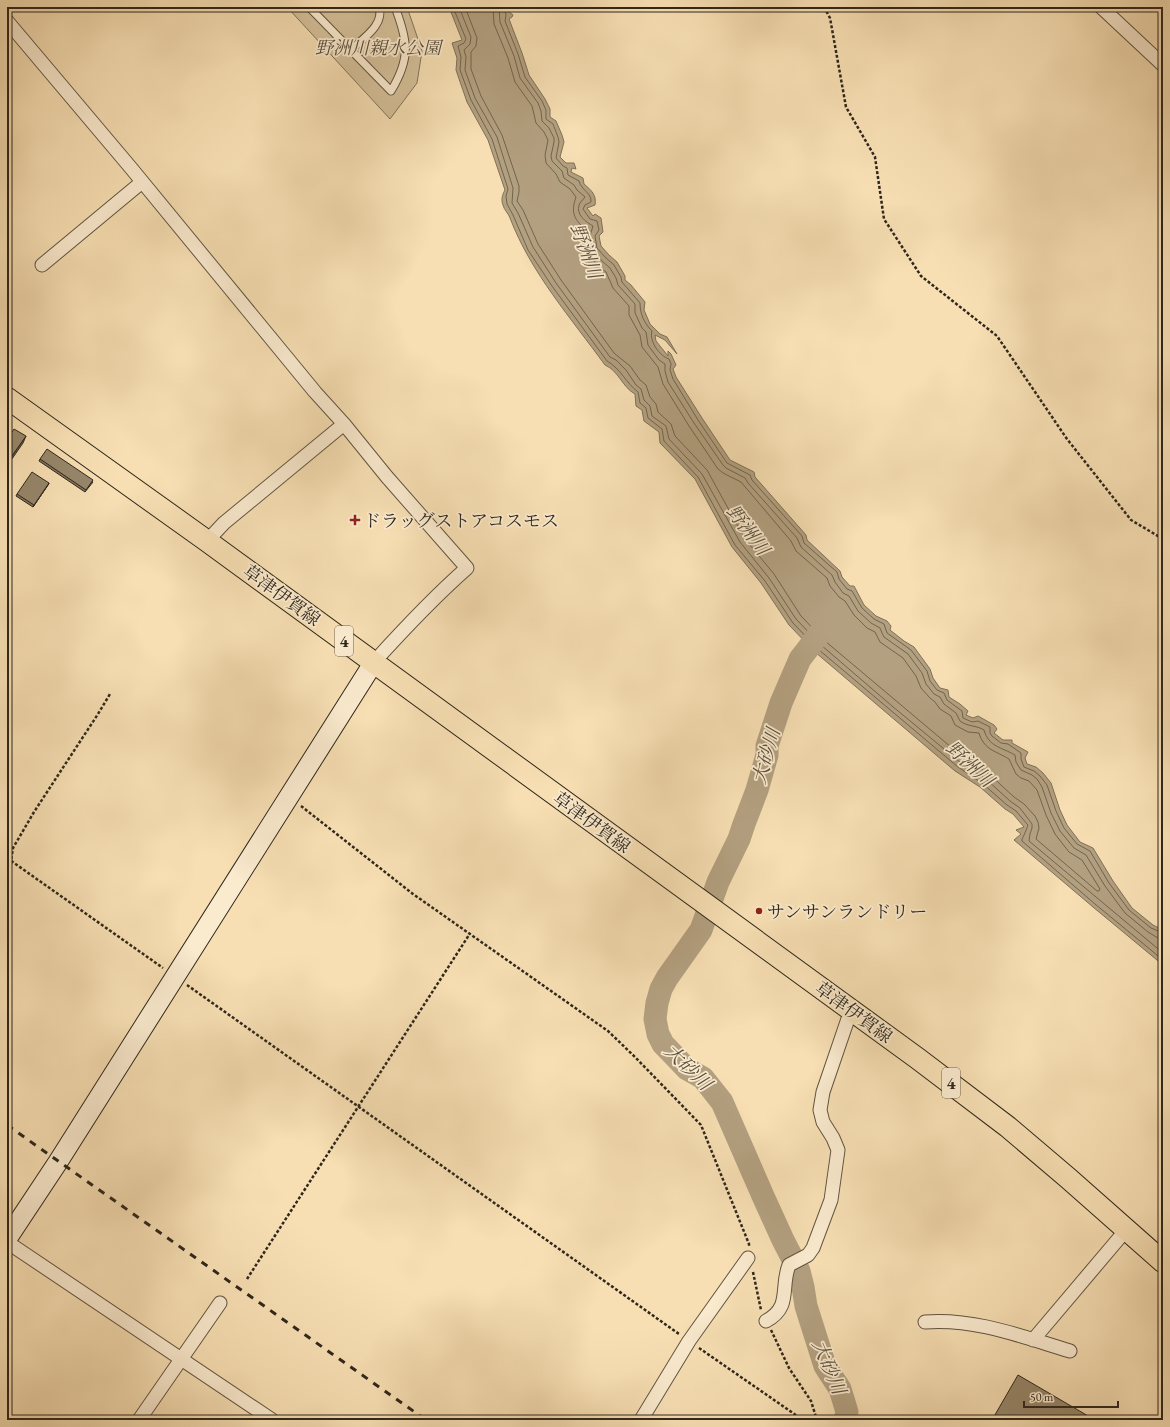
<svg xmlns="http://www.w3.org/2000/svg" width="1170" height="1427" font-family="'EB Garamond','Noto Serif JP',serif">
<rect width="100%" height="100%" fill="#f7dfb3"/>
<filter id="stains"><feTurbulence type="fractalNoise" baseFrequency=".005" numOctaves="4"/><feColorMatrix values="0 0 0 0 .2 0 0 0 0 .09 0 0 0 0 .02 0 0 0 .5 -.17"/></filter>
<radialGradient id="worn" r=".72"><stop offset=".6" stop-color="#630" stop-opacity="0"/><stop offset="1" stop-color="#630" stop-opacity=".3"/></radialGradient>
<path fill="#d5c099" stroke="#82745a" d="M287,7H407L422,51L417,83L390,119Z"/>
<path fill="#b3a080" stroke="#7e7058" d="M449,7H508V11L513,15L512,17L509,19L522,53L529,75L545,99L550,109V117L556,121L562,135L564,142L560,157L566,163H574L576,169L572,168L571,172L583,178L584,184C591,190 597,195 595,205L587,208L593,216L595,214L601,218L603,232L599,236L601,246L609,255L617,262L625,276V280L631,285L645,302L644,310L650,324L660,334L667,337L677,354L665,340L655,335L656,341L668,356V351L671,354L676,365L673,369L676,377L702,418L730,460L754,472L755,477L806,535L807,540L840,571L842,577L850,586H854L864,605L876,616L887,621L891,626L890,630L904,641L914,647L930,669L933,678L940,688L948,690L949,697L960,704L968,711L966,715L973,718L978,716L994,725L997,729L994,733L1003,740H1012V743L1028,752L1025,758L1027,764L1036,767L1043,773L1051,783L1060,810L1067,825L1080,842L1093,848L1113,881L1132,908L1153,925L1163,930V965L1093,907L1014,840L1021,834L1016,830L1024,827L1013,814L1005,809L980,787L955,771L815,652L789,625L761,583L732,547L695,479L660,443L659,432L644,421L642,410L636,406L635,394C622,387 619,371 605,365C571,318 531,273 510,218C509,214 504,210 503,205C501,200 502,195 505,190L488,140L467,102L456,70L457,58L452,43L462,40Z"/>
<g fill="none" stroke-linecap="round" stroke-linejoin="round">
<path stroke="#71644e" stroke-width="1" d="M453,7L466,39L464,43L458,46L461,57L460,70L471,100L492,139L508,189L506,196L507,204L513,215L528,250L552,286L607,361C621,369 626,383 638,392L640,403L646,408L648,418L662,429L664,441L698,477L735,545L765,581L793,623L818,649L958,767L983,784L1007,805L1016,811L1028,825C1027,828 1023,838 1022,839V841L1095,904L1163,960
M459,7L471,37L470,44L464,50L466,57L465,70L475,98L497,137L513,188L512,203L518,213L533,247L556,283L610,357L616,360L626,370L636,385L641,389L644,400L650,406L652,416L666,426L669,439L702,474L740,542L769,578L796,619L821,645L892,706L961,763L986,779L1010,801L1020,808L1032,824V828L1030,834L1029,841L1163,953
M465,7L477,38L476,46L471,52V69L481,96L502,135L519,186V192L517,201L523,210L538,244L561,280L614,353L630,366L640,380L646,385L650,397L656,404L658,412L671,424L675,436L707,470L745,539L774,574L801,616L825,641L964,758L989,774L1014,797L1024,804L1035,816L1038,822L1039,828L1036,839L1097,891H1099L1100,889L1082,860L1069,852L1055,834L1046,815L1037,790L1029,781L1021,778L1016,774L1009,759C996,751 984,750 979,733L968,732L955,725L951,716L940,709L935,702L930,698L921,688L916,676L903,658L880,642L875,632L867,628L854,615L845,601L839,597L830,586L827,578L796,551L791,541L741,482L723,473L718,469L689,426L663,384L658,367L642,347L640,335L629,315V306L613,288L606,272L598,266L588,254L584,238L585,229C573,218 571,212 576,197L570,189L560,182L556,174L546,163L545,155L548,140L544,132L536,123L532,106L515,82L508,58L494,24L493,7
M499,7L500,22L514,56L520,78L538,103L541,111L542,121L549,128L554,138V142L551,156L552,161L562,171L564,178L574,185L577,190L585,197C583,200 580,202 579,205C576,215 586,222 593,226L590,236L593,251L602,261L610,268L616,278L618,285L635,304V313L642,328L646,332L648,345L659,360L665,364V371L668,382L694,423L723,465L726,468L745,478L748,483L797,538L801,547L832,575L835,582L843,593L849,596L858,611L871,623L880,628L882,633L884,637L908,654L922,673L926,684L934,694L940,697L944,704L956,713L960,721C968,727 976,725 984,730C989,747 1001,747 1015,755L1016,762L1021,770L1032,775L1037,779L1042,787L1051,813L1060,831L1074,848L1086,855L1105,886L1125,913L1148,932L1158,938L1163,939
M504,7L506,15L505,21L518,54L525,77L542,101L546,110V119L553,124L558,137L559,142L556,158L563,166L567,168L568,175L579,181C581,190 592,193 591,202L585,205L583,209L590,219L597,221L599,230L595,236L597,248L606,258L614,265L621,277L622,282L640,303C640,314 644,323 652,331C649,342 660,356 669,359L671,364L670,370L673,379L698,420L727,463L750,475L752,480L802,536L804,543L837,572L839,579L847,589L852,591L862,608L874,619L884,624L887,633L911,650L927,671L930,681L937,690L944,693L947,700L962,711L963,718L972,722L978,721L990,727V733L992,736L1001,743L1008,744L1021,753V759L1024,767L1034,771L1040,776L1047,785L1056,811L1064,828L1077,844L1090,851L1109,883L1129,910L1151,928L1163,933"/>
<path stroke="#b3a080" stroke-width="23" d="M823,629L800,659L781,703L767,746V755L757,790L744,824L739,839L718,882L701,930L667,978L661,989L657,1003L655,1019L658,1034L663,1044L687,1069L703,1078L722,1102L763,1196L783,1240L799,1271L803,1287L806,1306L825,1366L840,1389L847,1412L845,1420"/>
<g stroke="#615542" stroke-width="9">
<path id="lane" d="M309,7L391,91C411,58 408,41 395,7
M351,50C362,39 385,25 379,7"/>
</g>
<g stroke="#615542" stroke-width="15">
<path id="street" d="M1101,7L1163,65
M7,21L131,168L315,392L344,424L387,477L467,568C434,597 403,630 374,662
M42,265L142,182
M207,541L224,523L344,424
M7,1242L272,1420
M766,1321C792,1307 780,1288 789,1265L808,1255L813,1248L831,1200L838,1150L833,1138L823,1122L820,1110L823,1092L851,1010
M925,1322C975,1318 1023,1337 1070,1351
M1033,1340L1126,1230
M139,1420L220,1303
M641,1420L689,1341L748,1258"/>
</g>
<g stroke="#2f271c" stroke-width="21">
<path id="secondary" d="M7,1239L58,1162L374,662"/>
</g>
<g stroke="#2f271c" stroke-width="23">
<path id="primary" d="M7,398L207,541L917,1058L1008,1127L1068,1178L1163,1262"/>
</g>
<path stroke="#2f271c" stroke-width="2.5" stroke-dasharray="3 2" stroke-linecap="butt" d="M824,7L830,18L846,107L875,157L884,219L921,276L997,336L1067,439L1131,520L1163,539
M301,806L413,894L608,1031L635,1057L701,1125L749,1244V1247
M7,858L163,968
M7,868L11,861L13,848L34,812L98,714L110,694
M187,985L679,1334
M753,1272L761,1310
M247,1279L469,935
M771,1330L789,1368L811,1401L817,1420
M699,1348L803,1420"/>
<use href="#lane" stroke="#faeace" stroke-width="7"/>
<use href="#street" stroke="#faeace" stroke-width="13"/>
<use href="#secondary" stroke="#faeace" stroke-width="19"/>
<use href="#primary" stroke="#f7dfb3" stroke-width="21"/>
<path stroke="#2f271c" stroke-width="3" stroke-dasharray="7 7" stroke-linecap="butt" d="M7,1125L426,1420"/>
</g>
<path fill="#82745c" stroke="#2f271c" d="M40,459L93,482L85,492L39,461Z
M49,483L48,485L33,507L16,496L17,494Z"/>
<path fill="#6a5e4b" stroke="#2f271c" d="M26,436L23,443L7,466V463Z
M49,483L48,485L33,507L34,505Z"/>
<path fill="#97876b" stroke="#2f271c" d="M14,429L26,436L7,463V439Z
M47,449L93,480L86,490L40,459Z
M32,472L49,483L34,505L17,494Z
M1018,1375L1095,1420H992Z"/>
<g fill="#8f2418" stroke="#faeace" stroke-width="1.5">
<path d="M353 514h4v4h4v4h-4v4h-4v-4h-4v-4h4z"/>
<circle cx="759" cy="911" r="4"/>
</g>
<g text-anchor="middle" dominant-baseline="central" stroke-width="3.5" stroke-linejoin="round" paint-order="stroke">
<g fill="#faeace" stroke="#6c6251" stroke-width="1">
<rect x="335" y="626" width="18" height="30" rx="3"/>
<rect x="942" y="1068" width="18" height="30" rx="3"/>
</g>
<g font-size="17" font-weight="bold" fill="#2f271c">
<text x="344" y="641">4</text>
<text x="951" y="1083">4</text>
</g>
<g font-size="18" font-style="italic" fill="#584d3b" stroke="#faeace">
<text x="378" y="47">野洲川親水公園</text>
</g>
<g font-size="18" fill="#2f271c" stroke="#faeace" text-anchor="start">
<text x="363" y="520">ドラッグストアコスモス</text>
<text x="767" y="911">サンサンランドリー</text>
</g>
<g font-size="18" fill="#2f271c" stroke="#faeace">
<text transform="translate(282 595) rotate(36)">草津伊賀線</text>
<text transform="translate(592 822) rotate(36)">草津伊賀線</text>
<text transform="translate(854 1012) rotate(36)">草津伊賀線</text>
</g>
<g font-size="19" font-style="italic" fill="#5d513f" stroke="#faeace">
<text transform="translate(586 251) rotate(70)">野洲川</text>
<text transform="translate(748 530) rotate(53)">野洲川</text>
<text transform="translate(766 756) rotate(-74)">大砂川</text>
<text transform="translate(970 764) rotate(43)">野洲川</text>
<text transform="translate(688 1067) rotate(44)">大砂川</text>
<text transform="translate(829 1367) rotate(67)">大砂川</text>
</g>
</g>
<rect width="1170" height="1427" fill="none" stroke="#f7dfb3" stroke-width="24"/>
<rect x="8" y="8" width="1154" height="1411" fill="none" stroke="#2f271c" stroke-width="2"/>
<rect x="12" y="12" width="1146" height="1403" fill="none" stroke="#2f271c"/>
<path d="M1024 1401v6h94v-6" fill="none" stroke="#2f271c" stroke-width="2"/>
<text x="1030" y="1401" font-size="12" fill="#2f271c" stroke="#faeace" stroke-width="3" paint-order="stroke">50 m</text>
<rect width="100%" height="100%" filter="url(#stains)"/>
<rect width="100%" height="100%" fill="url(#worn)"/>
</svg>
